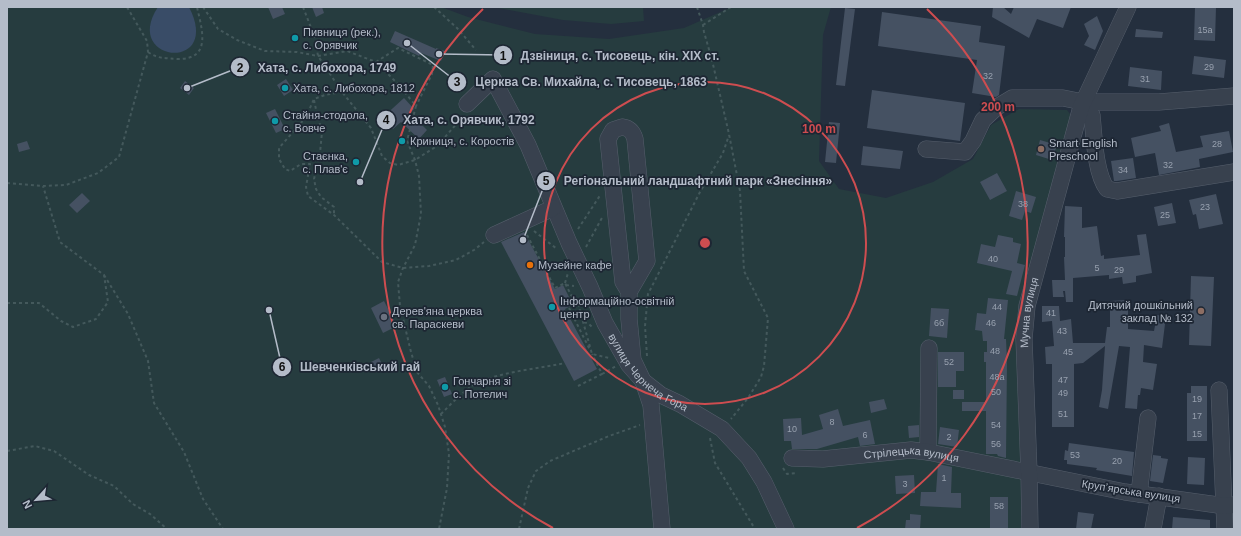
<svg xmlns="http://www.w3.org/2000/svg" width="1241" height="536" font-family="Helvetica,sans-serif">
<rect width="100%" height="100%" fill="#242f3e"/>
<path fill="#263c3f" d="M7,7H441L468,17L535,34L609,39L684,28L732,7H831L823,35L819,161L839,189L886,198L933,182L973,159L991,125L1019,109L1067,110L1073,118L1029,277L1021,529H7Z
M493,7H643L644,21L611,24L563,20Z"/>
<path fill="#394c67" d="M158,7H189C223,73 121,63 158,7Z"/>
<path fill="#455162" d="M268,7H282L285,14L273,19Z
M312,7H322L324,13L316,17Z
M993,7H1003L1011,14L1014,7H1071L1063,28L1037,19L1029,38L992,17Z
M1195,7H1216L1215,41L1194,40Z
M845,8L855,9L845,86L836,85Z
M882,12L981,26L979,42L1005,46L999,95L996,97L972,93L977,60L878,46Z
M1097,16L1103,31L1095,50L1084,45L1089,36L1084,24Z
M1136,29L1163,32L1162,38L1135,37Z
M395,31L436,49V48L445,51L441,61L421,53L419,56L390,42Z
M1194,56L1226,60L1224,78L1192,74Z
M1130,67L1162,71L1161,90L1128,86Z
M286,79L293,90L284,96L277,85Z
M185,81L194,88L189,95L180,88Z
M872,90L965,103L960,141L867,128Z
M404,98L414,109L410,113L427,130L419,139L401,122L393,129L382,118Z
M275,109L285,129L276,133L266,113Z
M829,122L840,123L836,163L825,162Z
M1169,123L1176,152L1203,147L1200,136L1229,131L1233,152L1199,159L1200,167L1159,175L1155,153L1135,157L1131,138L1161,131L1159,126Z
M1040,140L1057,145L1052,160L1036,155Z
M27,141L30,149L19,152L17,144Z
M863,146L903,151L900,169L861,165Z
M1133,158L1136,178L1117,181H1114L1111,161Z
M997,173L1007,191L990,200L980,182Z
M1016,191L1036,197L1031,213L1025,211L1022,220L1009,216Z
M82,193L90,201L77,213L69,205Z
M1216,194L1223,224L1199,229L1196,214L1193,215L1189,200Z
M1172,203L1176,223L1158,226L1154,207Z
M1065,206L1082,207V228L1097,226L1101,256L1104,255V259L1140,255L1137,235L1146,234L1152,273L1136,276V282L1123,284L1122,277L1109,279V275L1073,278V302H1066L1065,291H1063L1064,297H1053L1052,280H1065L1064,257H1065V237H1064Z
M524,232L555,289L563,285L573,305L565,309L597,369L574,381L501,242Z
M998,235L1013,238V242L1021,244L1017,263L1025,265L1017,296L1006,294L1012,271L977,263L981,244L995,247Z
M1191,276L1214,277L1211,346L1189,345Z
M988,298L1008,300L1004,339H1006L1007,361L1006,458L998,456L997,454H986V411H962V402H986V362H984V352H987V341H983L982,331L975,330L977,313L986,314Z
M1128,300V329L1154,331L1157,315L1166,316L1162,348L1144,345L1143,362L1157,364L1153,390L1141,388L1140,395H1138L1137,409L1125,408L1130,347L1119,346L1108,409L1099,407L1102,390L1105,346L1083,363L1074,364V427H1052V364H1046L1045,347L1054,346L1052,321L1042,322V306H1059L1060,321L1071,319L1073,343H1105L1107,327H1110V301Z
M384,301L397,326L383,333L371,308Z
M931,308L949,309L947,338L929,336Z
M938,352H964V371H956V387H938Z
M379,358L383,366L375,370L371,362Z
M445,377L452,394L444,397L437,380Z
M1191,386H1207V441H1187V393H1191Z
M953,390H964V399H953Z
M884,399L887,409L871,413L869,402Z
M838,409L843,426L870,420L875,444L860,446L858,437L817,449H792L791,441H784L783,419L801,418L802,435L823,429L819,415Z
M919,425V437L909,438L908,426Z
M940,427L959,430L957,447L938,444Z
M1069,443L1134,452L1132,476L1096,470L1097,468L1067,464V460H1064L1065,450L1068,451Z
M1153,455L1161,456V458L1168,459L1163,483L1150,481Z
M1188,457L1205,458L1204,485L1187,484Z
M938,464L952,467L951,493H961V508L920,506L921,492H936Z
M914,475L915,493L896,494L895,476Z
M990,497H1008V529H990Z
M1078,512L1094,514L1091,529H1076Z
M910,514L921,515L920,529H905L906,520H910Z
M1173,517L1210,520V529H1172Z"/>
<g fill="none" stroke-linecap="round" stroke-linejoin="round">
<g stroke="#565f6c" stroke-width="17">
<g id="minor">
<path id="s1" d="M467,104L493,79L528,145L569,243L590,287L605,323L629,365L643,381L661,395L680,404L722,429L749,458L764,482L786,529"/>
<path d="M1081,107L1092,115C1094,135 1095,173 1107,189L1117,191L1234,172"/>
<path d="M926,149L965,152L973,141L983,120L997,107L1012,98H1063L1083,102H1159L1234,96"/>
<path d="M494,235L553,208"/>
<path d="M629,292L647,261L635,139C633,132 630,128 622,127L613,130L608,139L623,282L629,292V319L633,360L643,381L651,405L662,529"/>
<path d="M1219,390L1225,529"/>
<path d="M928,452L929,348"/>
<path id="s2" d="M792,458L823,459L911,450L928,452L1125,492L1225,506L1234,505"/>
<path d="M1139,494L1148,418"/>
<path id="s3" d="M1030,529L1029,472L1024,339L1027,306L1081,107L1128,7"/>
<path d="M1153,529L1159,496"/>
</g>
</g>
<path stroke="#44595c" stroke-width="2" stroke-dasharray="3 3" stroke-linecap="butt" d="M203,7L218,29L237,40L265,51L297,52L318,56L347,51L376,62L398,84L416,106L407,141L415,160L419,176L421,214L415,245L403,268L398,282L400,306L411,352L417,372L429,386L438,405L445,427L449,454L447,488L439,529
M303,7L315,38L318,56L342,92L371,128L382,156L390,163L398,165L415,160L437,146L459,121L462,114
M434,7L457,28L476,50
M697,7L703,25L704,32L712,60L729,134L740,191L744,271L768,318L764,366L761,377L748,398L731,419
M703,25L731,7
M148,52C158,59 165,58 178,59C212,59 202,30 197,7
M376,62L398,48L433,65L432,74L416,106
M342,92L325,95L314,99L306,117L279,148V159L285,169L290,171L301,164H310L306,187L308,196L334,215L382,262L403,268L429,266L456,260L474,250L484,242
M314,100L317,114L322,132L320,153L314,179L316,189L321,197L334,207V215
M7,183L43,186L66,185L98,173L119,157L148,52L147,41L127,7
M578,229L601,194
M534,231L557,249
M527,235L555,288L565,283L571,295L577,300L592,354L609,358
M586,247L603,216
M104,275L128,314L148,361L154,403L184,452L203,499L223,529
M565,283L568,273
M566,285L574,286
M7,303H39L61,321L73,327L96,319L108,302L104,275L60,242L43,186
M569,308L590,350
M574,318L581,314
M584,322L589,324L592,327
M647,356L645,326L648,294L700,192L723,153L729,135
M602,374L616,366
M578,386L602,374L592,354
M441,414C452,403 465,389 479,382C506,371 537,369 565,363
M710,438L715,463L755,529
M7,451L35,446L54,451L89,475L114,486L133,504L150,514L167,529
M783,468L787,474L797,473
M519,529L528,488L536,471L550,461L609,436L640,425"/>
<use href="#minor" stroke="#38414e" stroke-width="16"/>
</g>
<g fill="none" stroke="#ce4d50" stroke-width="2">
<circle cx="705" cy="243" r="161"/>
<path d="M553 528A323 323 0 0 1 483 9M927 9A323 323 0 0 1 857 528"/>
</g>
<g fill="#0f9aa8" stroke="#1d2633" stroke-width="1.5">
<circle cx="295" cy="38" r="4"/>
<circle cx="285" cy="88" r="4"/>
<circle cx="275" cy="121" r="4"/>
<circle cx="402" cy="141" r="4"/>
<circle cx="356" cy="162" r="4"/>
<circle cx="552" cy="307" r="4"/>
<circle cx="445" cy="387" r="4"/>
</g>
<g fill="#8d6e63" stroke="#1d2633" stroke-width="1.5">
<circle cx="1041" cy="149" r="4"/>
<circle cx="1201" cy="311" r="4"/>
</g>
<circle fill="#e8710a" stroke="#1d2633" stroke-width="1.5" cx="530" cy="265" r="4"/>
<circle fill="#6b7280" stroke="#1d2633" stroke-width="1.5" cx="384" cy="317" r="4"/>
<g text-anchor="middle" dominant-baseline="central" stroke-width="3.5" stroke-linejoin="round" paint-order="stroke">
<g font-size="9" fill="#98a1af">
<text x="1205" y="30">15а</text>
<text x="1209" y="67">29</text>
<text x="988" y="76">32</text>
<text x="1145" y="79">31</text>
<text x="1217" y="144">28</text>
<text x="1168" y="165">32</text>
<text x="1123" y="170">34</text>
<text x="1023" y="204">38</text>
<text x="1205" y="207">23</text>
<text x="1165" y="215">25</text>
<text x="993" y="259">40</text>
<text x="1097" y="268">5</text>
<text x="1119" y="270">29</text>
<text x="997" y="307">44</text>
<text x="1051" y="313">41</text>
<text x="939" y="323">6б</text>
<text x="991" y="323">46</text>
<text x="1062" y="331">43</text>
<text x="995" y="351">48</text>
<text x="1068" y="352">45</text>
<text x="949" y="362">52</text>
<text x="997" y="377">48а</text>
<text x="1063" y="380">47</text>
<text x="996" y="392">50</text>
<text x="1063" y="393">49</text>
<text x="1197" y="399">19</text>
<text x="1063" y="414">51</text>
<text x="1197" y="416">17</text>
<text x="832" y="422">8</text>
<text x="996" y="425">54</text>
<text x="792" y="429">10</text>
<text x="1197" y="434">15</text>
<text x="865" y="435">6</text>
<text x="949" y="437">2</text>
<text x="996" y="444">56</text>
<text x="1075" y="455">53</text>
<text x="1117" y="461">20</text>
<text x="944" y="478">1</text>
<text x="905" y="484">3</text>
<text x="999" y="506">58</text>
</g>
<g font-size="11" fill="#b4bcc9" stroke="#1d2633" text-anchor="start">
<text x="303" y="32">Пивниця (рек.),<tspan x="303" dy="13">с. Орявчик</tspan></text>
<text x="293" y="88">Хата, с. Либохора, 1812</text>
<text x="283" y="115">Стайня-стодола,<tspan x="283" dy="13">с. Вовче</tspan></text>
<text x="410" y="141">Криниця, с. Коростів</text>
<text x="1049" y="143">Smart English<tspan x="1049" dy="13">Preschool</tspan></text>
<text x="348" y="156" text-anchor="end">Стаєнка,<tspan x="348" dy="13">с. Плав'є</tspan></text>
<text x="538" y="265">Музейне кафе</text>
<text x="560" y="301">Інформаційно-освітній<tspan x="560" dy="13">центр</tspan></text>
<text x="1193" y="305" text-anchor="end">Дитячий дошкільний<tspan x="1193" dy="13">заклад № 132</tspan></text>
<text x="392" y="311">Дерев'яна церква<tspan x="392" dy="13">св. Параскеви</tspan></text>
<text x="453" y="381">Гончарня зі<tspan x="453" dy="13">с. Потелич</tspan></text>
</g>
<g font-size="11" fill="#b4bcc9" stroke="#1d2633">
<text stroke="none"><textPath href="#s3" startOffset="217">Мучна вулиця</textPath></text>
<text stroke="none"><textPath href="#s1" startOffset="372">вулиця Чернеча Гора</textPath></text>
<text stroke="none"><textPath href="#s2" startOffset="120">Стрілецька вулиця</textPath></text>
<text transform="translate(1131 491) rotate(9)">Крупʼярська вулиця</text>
</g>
</g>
<circle cx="705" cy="243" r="6" fill="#ce4d50" stroke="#1d2633" stroke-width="2"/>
<g font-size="12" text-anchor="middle" font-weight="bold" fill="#ce4d50" stroke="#1d2633" stroke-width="3.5" stroke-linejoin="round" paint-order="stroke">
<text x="998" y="111">200 m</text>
<text x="819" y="133">100 m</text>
</g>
<path fill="none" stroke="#b4bcc9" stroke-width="1.5" d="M439 54L503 55M187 88L240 67M407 43L457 82M360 182L386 120M523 240L546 181M269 310L282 367"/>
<g fill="#b4bcc9" stroke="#1d2633" stroke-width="1.5">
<circle cx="439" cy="54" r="4"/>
<circle cx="187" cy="88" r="4"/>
<circle cx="407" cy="43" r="4"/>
<circle cx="360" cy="182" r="4"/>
<circle cx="523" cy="240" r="4"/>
<circle cx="269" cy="310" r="4"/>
<circle cx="503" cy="55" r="10"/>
<circle cx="240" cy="67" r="10"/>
<circle cx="457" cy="82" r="10"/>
<circle cx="386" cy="120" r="10"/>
<circle cx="546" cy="181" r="10"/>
<circle cx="282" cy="367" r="10"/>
</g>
<g font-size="12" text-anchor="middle" font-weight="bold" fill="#111">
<text x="503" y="60">1</text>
<text x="240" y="72">2</text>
<text x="457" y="86">3</text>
<text x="386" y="124">4</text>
<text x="546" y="185">5</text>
<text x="282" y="371">6</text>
</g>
<g font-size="12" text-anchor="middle" font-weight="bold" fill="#b4bcc9" stroke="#1d2633" stroke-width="3.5" stroke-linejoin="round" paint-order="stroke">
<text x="620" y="60">Дзвіниця, с. Тисовець, кін. XIX ст.</text>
<text x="327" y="72">Хата, с. Либохора, 1749</text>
<text x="591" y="86">Церква Св. Михайла, с. Тисовець, 1863</text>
<text x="469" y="124">Хата, с. Орявчик, 1792</text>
<text x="698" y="185">Регіональний ландшафтний парк «Знесіння»</text>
<text x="360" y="371">Шевченківський гай</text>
</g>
<rect width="1241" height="536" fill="none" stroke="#b4bcc9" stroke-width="16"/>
<g transform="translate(36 500) rotate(243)" stroke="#1d2633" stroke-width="3" paint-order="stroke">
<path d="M0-3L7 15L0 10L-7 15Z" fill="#b4bcc9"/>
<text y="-6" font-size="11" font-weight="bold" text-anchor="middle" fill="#b4bcc9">N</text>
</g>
</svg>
